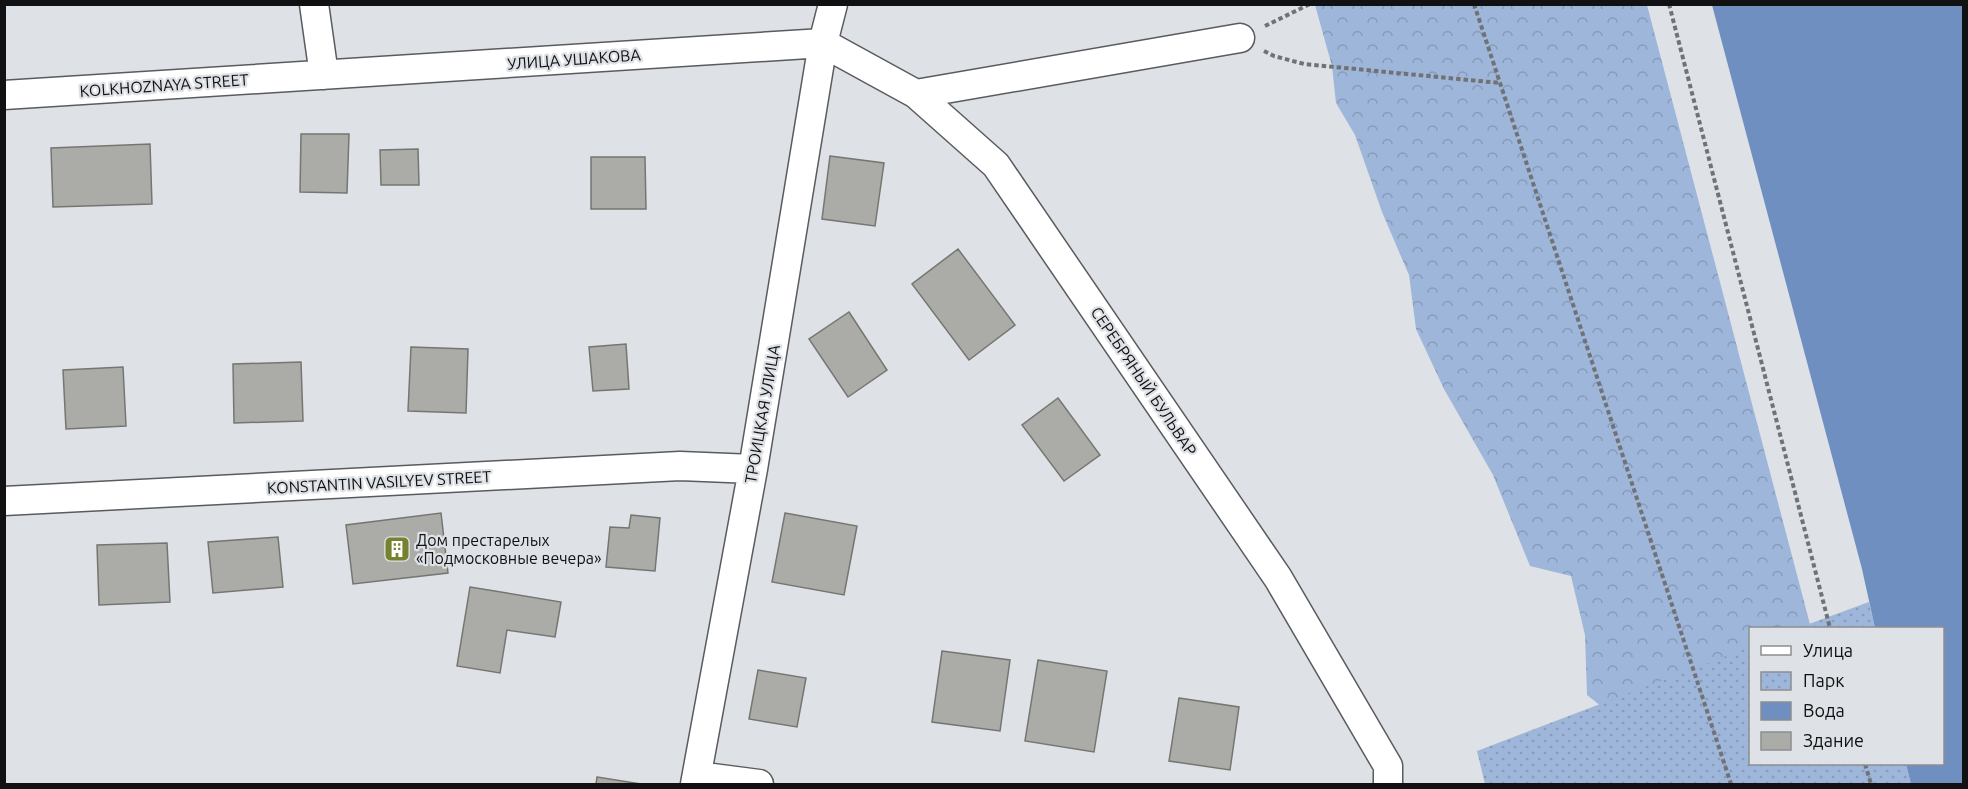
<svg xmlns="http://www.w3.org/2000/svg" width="1968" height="789" font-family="Ubuntu,sans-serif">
<defs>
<pattern id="forest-crowns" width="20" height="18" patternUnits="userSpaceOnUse" patternTransform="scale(1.5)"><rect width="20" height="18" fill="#9eb6da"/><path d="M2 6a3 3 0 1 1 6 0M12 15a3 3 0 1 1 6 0" fill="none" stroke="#879bba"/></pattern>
<pattern id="park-dots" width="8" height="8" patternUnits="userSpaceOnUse" patternTransform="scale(1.5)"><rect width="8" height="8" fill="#9eb6da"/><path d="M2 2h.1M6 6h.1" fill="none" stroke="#879bba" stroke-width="1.8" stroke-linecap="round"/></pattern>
</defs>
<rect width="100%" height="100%" fill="#dee1e5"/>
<path fill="url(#forest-crowns)" d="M1315,5H1647L1811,628H1750V764L1655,784L1631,730L1587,695L1585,635L1571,576L1530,566L1493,475L1444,389L1416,329L1409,275L1382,212L1355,135L1336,103L1332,66Z"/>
<path fill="url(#park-dots)" d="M1869,602L1875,628H1798Z
M1750,647V764H1906L1911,784H1485L1477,751Z"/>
<path fill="#6e8fc0" d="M1712,5H1963V784H1911L1906,764H1942V628H1875L1862,569Z"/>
<path fill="#abaca8" stroke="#757672" stroke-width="1.5" d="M301,134H349L347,193L300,192Z
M150,144L152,204L53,207L51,148Z
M418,149L419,185H381L380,150Z
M830,156L884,163L875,226L822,219Z
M591,157H645L646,209H591Z
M958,249L1015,325L969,360L912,284Z
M849,312L887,370L848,397L809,339Z
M626,344L629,389L593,391L589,347Z
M411,347L468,349L466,413L408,411Z
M301,362L303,421L234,423L233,364Z
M123,367L126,426L66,429L63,370Z
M1058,398L1100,455L1064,481L1022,425Z
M441,513L448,573L353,584L346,525Z
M785,513L857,526L844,595L772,582Z
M631,515L660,518L655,571L606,567L610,527L629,528Z
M278,537L283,587L213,593L208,542Z
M167,543L170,602L99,605L97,545Z
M470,587L561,602L555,637L507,630L500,673L457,666Z
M942,651L1010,660L1000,731L932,722Z
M1038,660L1107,671L1094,752L1025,741Z
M758,670L806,678L797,727L749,719Z
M1179,698L1239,707L1230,770L1169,761Z
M597,777L641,784H596Z"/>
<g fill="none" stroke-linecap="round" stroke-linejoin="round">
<g stroke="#595b5f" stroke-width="31">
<path id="minor" d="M314,4L324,75
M823,43L916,94L996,165L1278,578L1388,766V784
M916,94L1240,38
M4,95L823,43
M4,501L680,466L753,469
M697,776L759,784
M695,784L753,469L823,43L833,4"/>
</g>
<path stroke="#717275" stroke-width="4" stroke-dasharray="4.5 3" stroke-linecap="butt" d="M1474,4L1731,784
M1669,4L1830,628
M1265,26L1310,4
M1264,51L1274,56L1304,64L1500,83
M1865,764L1871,784"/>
<use href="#minor" stroke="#fff" stroke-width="28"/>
</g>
<defs>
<g id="building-square" transform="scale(1.35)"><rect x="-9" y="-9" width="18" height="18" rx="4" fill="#77822f" stroke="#dee1e5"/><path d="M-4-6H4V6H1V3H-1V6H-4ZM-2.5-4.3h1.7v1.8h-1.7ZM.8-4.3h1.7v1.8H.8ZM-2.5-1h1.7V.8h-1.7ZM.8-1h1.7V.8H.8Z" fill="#fff"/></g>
</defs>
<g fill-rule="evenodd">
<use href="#building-square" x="397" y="549"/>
</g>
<g text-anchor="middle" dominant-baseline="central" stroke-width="4.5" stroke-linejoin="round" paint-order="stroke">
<g font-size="16" fill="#111113" stroke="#dee1e5">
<text transform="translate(574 59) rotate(-4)">УЛИЦА УШАКОВА</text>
<text transform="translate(164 85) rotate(-4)">KOLKHOZNAYA STREET</text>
<text transform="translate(1144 381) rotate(56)">СЕРЕБРЯНЫЙ БУЛЬВАР</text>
<text transform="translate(762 414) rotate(-80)">ТРОИЦКАЯ УЛИЦА</text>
<text transform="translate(379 482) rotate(-3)">KONSTANTIN VASILYEV STREET</text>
</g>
<g font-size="16" fill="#111113" stroke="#dee1e5" text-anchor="start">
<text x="416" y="540">Дом престарелых<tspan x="416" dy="18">«Подмосковные вечера»</tspan></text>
</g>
</g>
<rect width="1968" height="789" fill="none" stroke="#111113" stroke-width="12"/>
<rect x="1749" y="627" width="195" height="138" fill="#dee1e5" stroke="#8c8e91" stroke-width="1.5"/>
<rect x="1761" y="646" width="30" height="9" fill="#ffffff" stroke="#8c8e91" stroke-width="1.5"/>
<text x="1803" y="657" font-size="18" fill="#111113">Улица</text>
<rect x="1761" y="672" width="30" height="18" fill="url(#park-dots)" stroke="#8c8e91" stroke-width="1.5"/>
<text x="1803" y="687" font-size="18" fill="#111113">Парк</text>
<rect x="1761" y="702" width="30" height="18" fill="#6e8fc0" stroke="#8c8e91" stroke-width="1.5"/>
<text x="1803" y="717" font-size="18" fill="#111113">Вода</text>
<rect x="1761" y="732" width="30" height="18" fill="#abaca8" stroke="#8c8e91" stroke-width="1.5"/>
<text x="1803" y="747" font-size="18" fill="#111113">Здание</text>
</svg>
